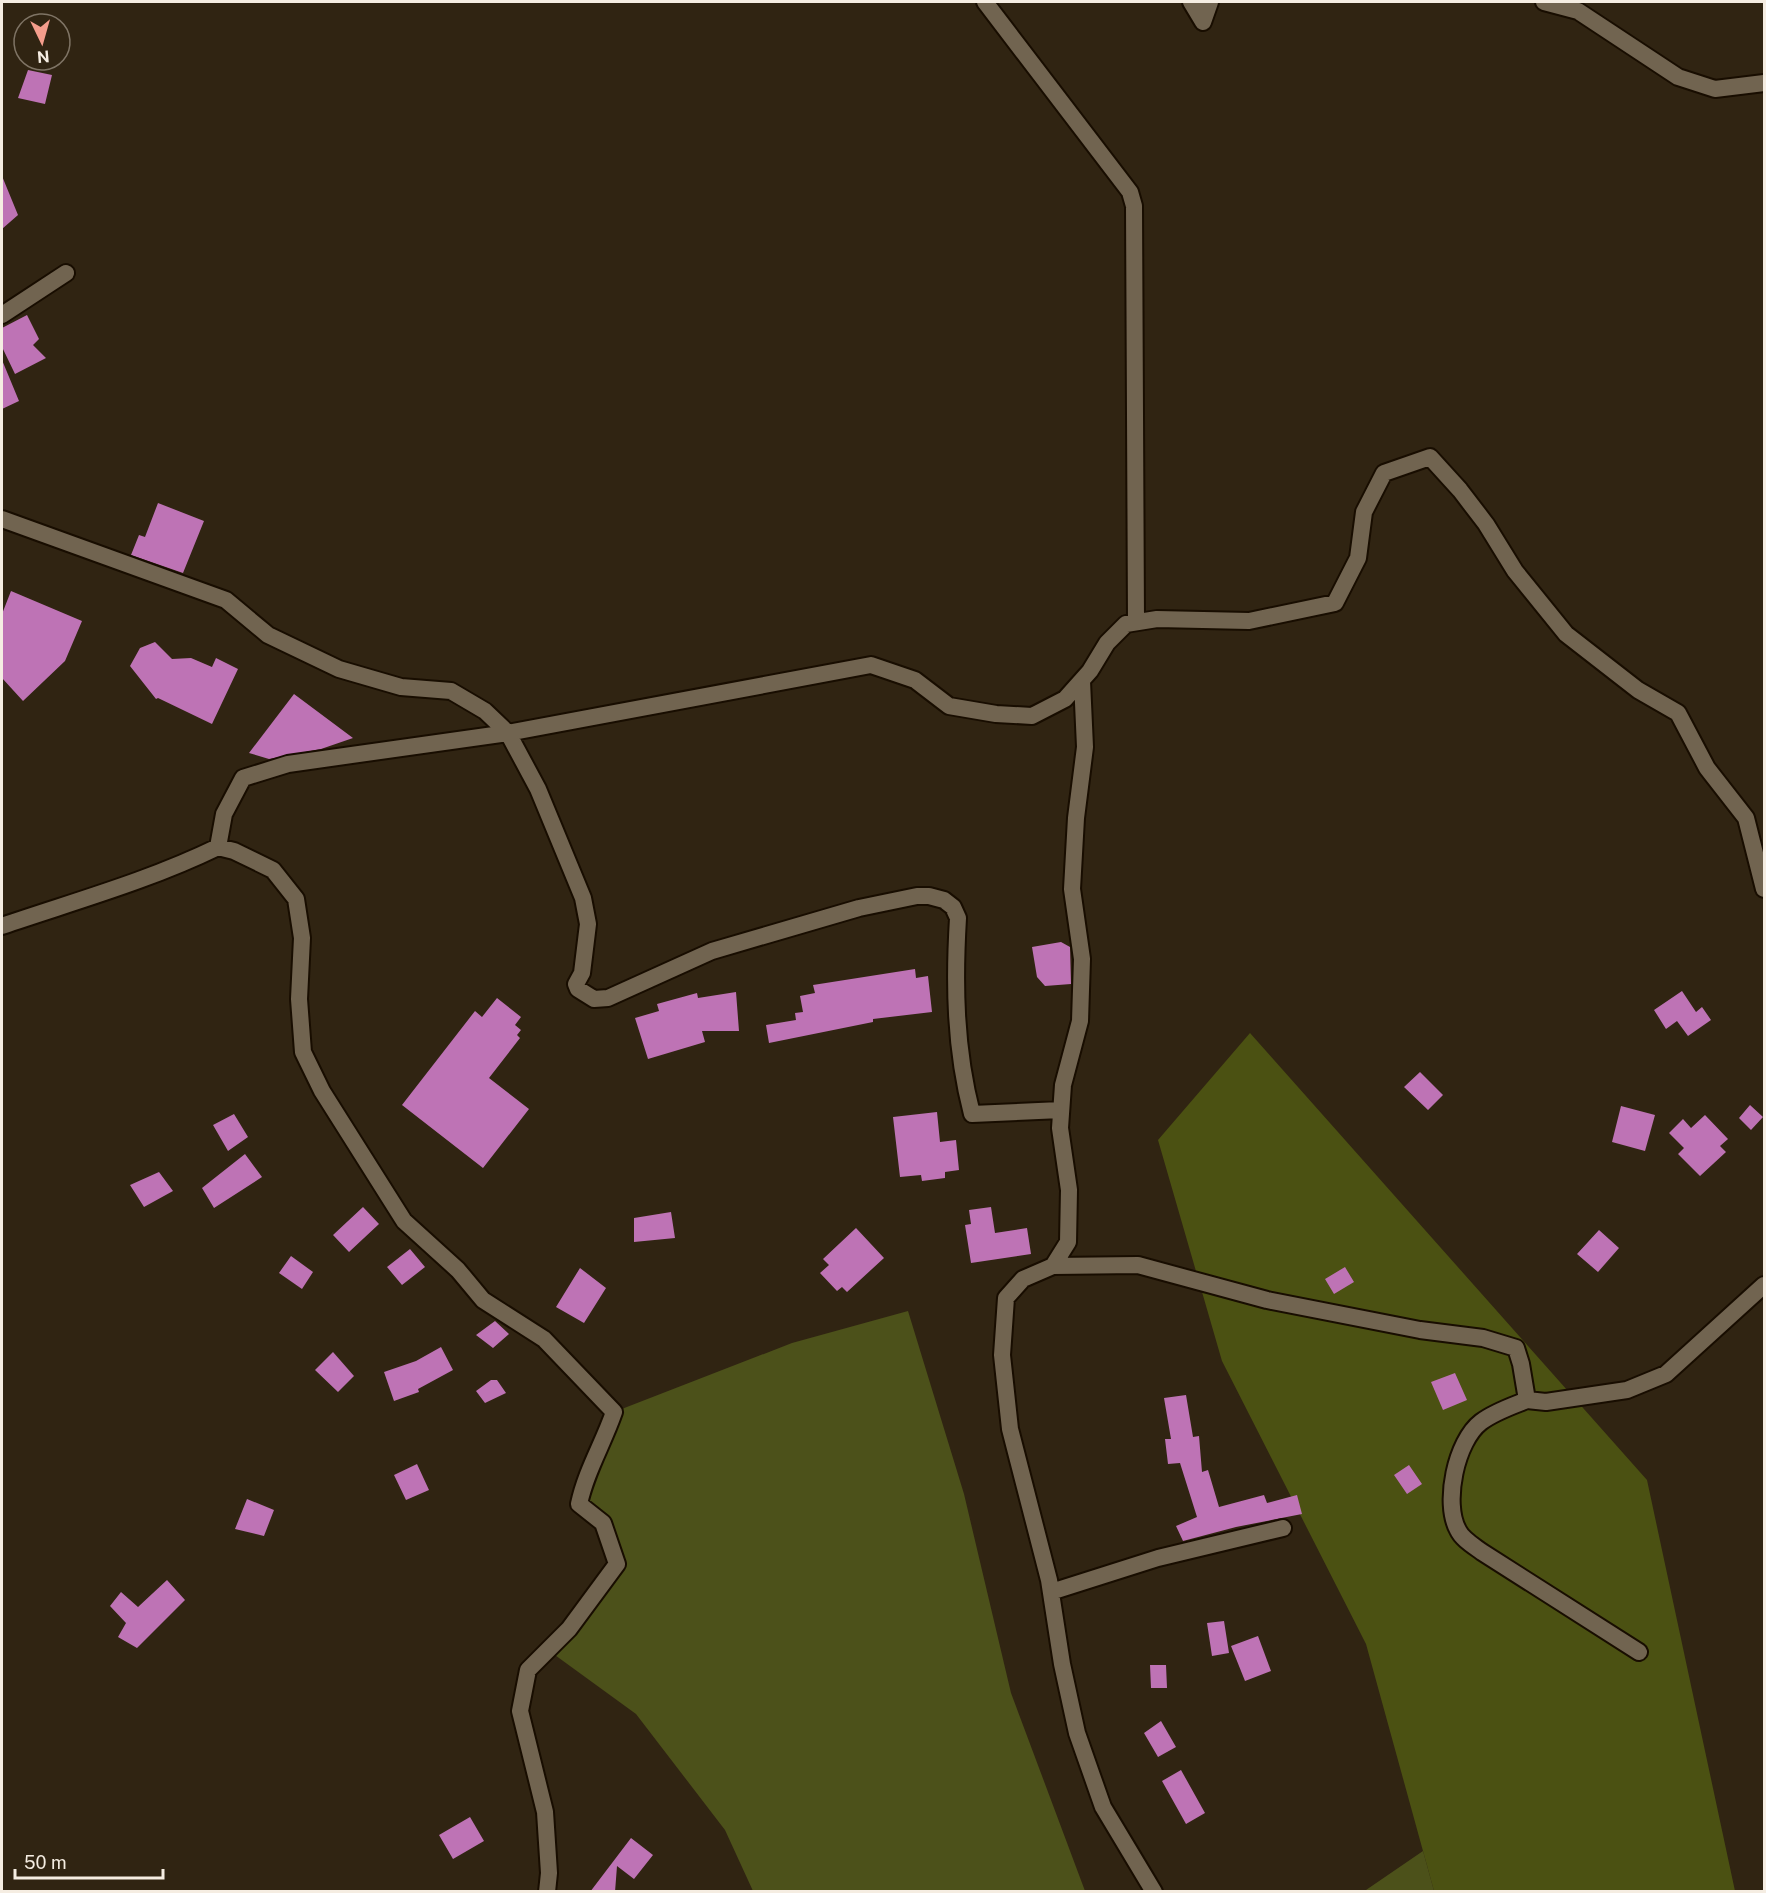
<svg xmlns="http://www.w3.org/2000/svg" width="1766" height="1893" font-family="'Public Sans',sans-serif">
<rect width="100%" height="100%" fill="#302412"/>
<path fill="#4b5112" d="M1250,1033L1647,1480L1735,1891H1434L1366,1644L1222,1361L1158,1140Z"/>
<path fill="#4c511a" d="M908,1311L964,1494L1011,1693L1085,1891H753L725,1830L636,1714L548,1650L617,1564L603,1523L579,1504L614,1412L792,1343Z
M1423,1851L1434,1891H1358L1366,1890Z"/>
<path fill="#be73b5" d="M28,70L52,75L45,104L18,98Z
M2,176L18,215L2,229Z
M27,315L39,339L33,345L46,358L15,374L2,347V328Z
M2,360L19,401L2,409Z
M158,503L204,521L183,573L131,555L139,535L145,537Z
M11,591L82,621L65,661L23,701L2,678V614Z
M155,642L172,659L191,658L212,667L216,658L238,669L212,724L158,698L156,699L130,666L140,648Z
M294,694L353,738L321,749L269,759L249,753Z
M1061,942L1070,947L1071,984L1045,986L1037,977L1032,947Z
M915,969L916,978L928,976L932,1012L873,1019V1022L769,1043L766,1025L796,1020L795,1013L803,1012L800,996L815,993L813,985Z
M1682,991L1696,1012L1702,1007L1711,1020L1688,1036L1677,1021L1666,1029L1654,1010Z
M736,992L739,1031H702L705,1042L648,1059L635,1018L659,1011L657,1004L697,993L698,998Z
M497,998L521,1017L515,1025L521,1030L517,1035L520,1038L489,1078L529,1109L483,1168L402,1105L475,1011L482,1017Z
M1420,1072L1443,1095L1428,1110L1404,1087Z
M1750,1105L1763,1117L1751,1130L1739,1118Z
M1621,1106L1655,1115L1645,1151L1612,1142Z
M937,1112L940,1142L956,1140L959,1170L945,1172V1178L922,1181L921,1175L900,1177L893,1117Z
M234,1114L248,1137L228,1151L213,1125Z
M1705,1115L1728,1139L1720,1146L1726,1152L1700,1176L1678,1154L1684,1148L1669,1133L1683,1119L1691,1128Z
M245,1154L262,1177L214,1208L202,1188Z
M159,1172L173,1191L144,1207L130,1185Z
M363,1207L379,1224L349,1252L333,1235Z
M991,1207L995,1233L1027,1228L1031,1254L971,1263L965,1225L971,1224L969,1210Z
M671,1212L675,1238L634,1242V1218Z
M856,1228L884,1258L847,1292L842,1287L837,1291L820,1273L829,1265L823,1259Z
M1599,1230L1619,1248L1598,1272L1577,1254Z
M410,1249L425,1267L402,1285L387,1267Z
M291,1256L313,1272L302,1289L279,1273Z
M1345,1267L1354,1282L1334,1294L1325,1279Z
M580,1268L606,1288L584,1323L556,1307Z
M495,1321L509,1334L493,1348L476,1335Z
M441,1347L453,1370L418,1389L419,1392L394,1401L384,1372L416,1361Z
M333,1352L354,1376L338,1392L315,1370Z
M1455,1373L1467,1400L1443,1410L1431,1382Z
M491,1380H497L506,1393L485,1403L476,1391Z
M1186,1395L1193,1437L1199,1436L1202,1472L1208,1470L1219,1507L1264,1495L1267,1503L1297,1495L1302,1514L1236,1527L1183,1541L1176,1526L1197,1517L1180,1463L1168,1464L1165,1439H1171L1164,1398Z
M417,1464L429,1490L406,1500L394,1475Z
M1409,1465L1422,1484L1407,1494L1394,1475Z
M247,1499L274,1510L264,1536L235,1529Z
M167,1580L185,1600L137,1648L118,1637L126,1623L110,1606L121,1592L138,1607Z
M1224,1621L1229,1653L1212,1656L1207,1623Z
M1258,1636L1271,1671L1245,1681L1231,1646Z
M1150,1665H1166L1167,1688H1151Z
M1161,1721L1176,1747L1158,1757L1144,1733Z
M1181,1770L1205,1813L1186,1824L1162,1781Z
M470,1817L484,1841L453,1859L439,1835Z
M631,1838L653,1855L634,1879L617,1866L615,1892H590Z"/>
<g fill="none" stroke-linecap="round" stroke-linejoin="round">
<g stroke="#180d00" stroke-width="20">
<path id="street" d="M985,2L1130,192L1134,206L1136,622
M1191,2L1203,22
M1544,2L1578,11L1678,77L1715,89L1764,83
M1203,22L1210,2
M2,315L66,273
M2,519L226,600L268,635L339,669L401,687L451,691L485,711L508,733L538,789L583,898L588,924L582,973L576,984L578,989L594,999L608,998L712,951L859,908L917,896H929L944,900L953,907L958,918C954,984 955,1049 972,1114L1061,1110
M1082,681L1085,747L1076,818L1072,889L1082,959L1080,1021L1063,1085L1060,1128L1069,1190L1068,1242L1053,1266L1023,1279L1006,1298L1002,1355L1010,1429L1049,1580L1062,1664L1077,1733L1103,1807L1154,1892
M218,847L234,851L273,870L296,899L302,938L299,999L303,1052L322,1091L404,1221L458,1270L483,1300L544,1339L614,1412C603,1444 586,1471 579,1504L603,1523L617,1564L569,1629L528,1670L520,1711L545,1812L549,1873L547,1892
M2,926C75,901 148,881 218,847L224,814L243,778L288,764L508,733L871,665L915,680L949,706L996,714L1032,716L1065,699L1090,671L1107,643L1126,624L1157,619L1249,621L1335,603L1358,558L1364,512L1384,473L1430,457L1460,490L1486,524L1515,571L1566,634L1638,690L1678,713L1707,768L1746,818L1764,889
M1053,1266L1138,1265L1267,1300L1420,1330L1483,1338L1516,1348L1521,1364L1527,1400L1546,1402L1627,1390L1666,1374L1764,1285
M1527,1400C1512,1406 1494,1412 1481,1422C1456,1441 1443,1503 1458,1530C1462,1539 1474,1546 1482,1552L1639,1652
M1051,1592L1158,1558L1283,1528"/>
</g>
<use href="#street" stroke="#716450" stroke-width="16"/>
</g>
<rect width="1766" height="1893" fill="none" stroke="#f5ede2" stroke-width="6"/>
<g transform="translate(42 42) rotate(175)"><circle r="28" fill="#302412" stroke="#7f7465" stroke-width="1.5"/>
<path d="M0-4.5L10 22L0 15L-10 22Z" fill="#f49d8c"/>
<text y="-9" font-size="16" font-weight="bold" text-anchor="middle" fill="#f5ede2">N</text>
</g>
<path d="M15 1869v9h148v-9" fill="none" stroke="#f5ede2" stroke-width="3"/>
<text x="24" y="1869" font-size="18" fill="#f5ede2" stroke="#302412" stroke-width="4.5" paint-order="stroke">50 m</text>
</svg>
